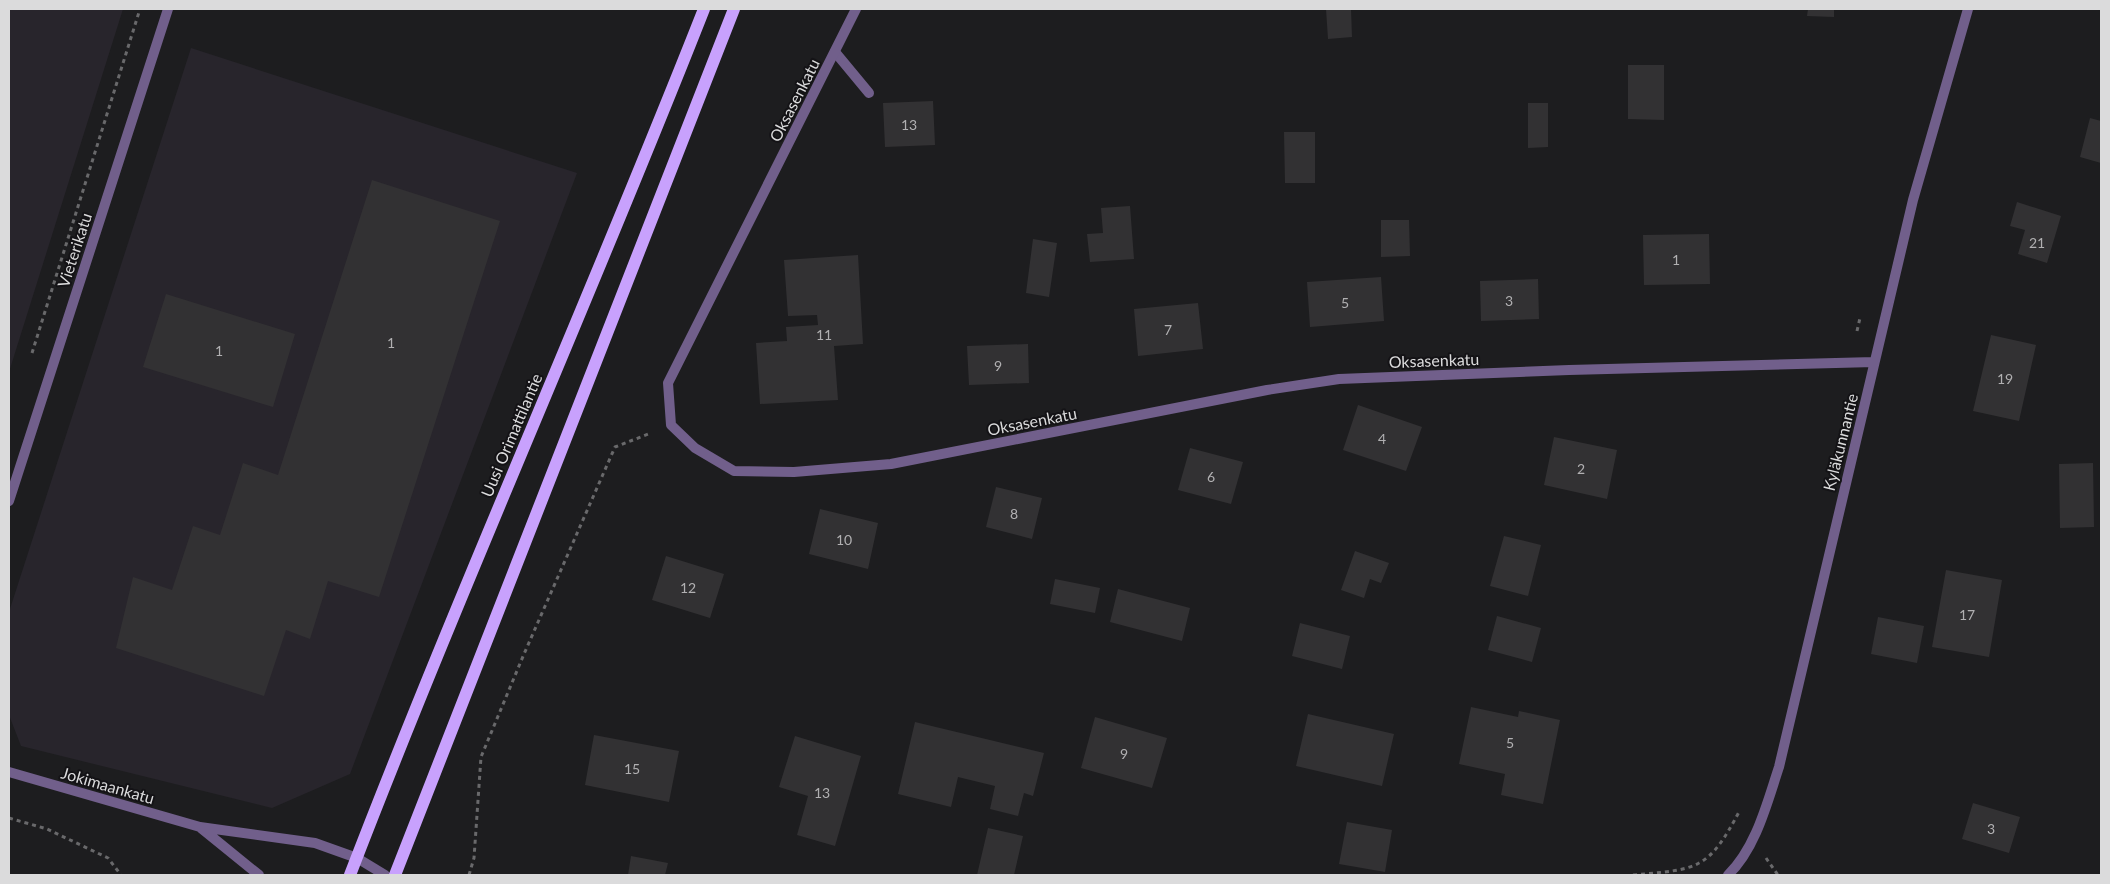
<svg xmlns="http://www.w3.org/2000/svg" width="2110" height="884" font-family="Lato,sans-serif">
<rect width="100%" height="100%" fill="#1d1d1f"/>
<path fill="#28252c" d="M9,9H123L9,372Z
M191,48L577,173L350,774L272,808L21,746L9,715V612Z"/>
<path fill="#323133" d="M1326,9H1351L1352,37L1328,39Z
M1808,9H1834V17L1807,16Z
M1628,65H1664V120L1628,119Z
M933,101L935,145L885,147L883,103Z
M1528,103H1548V147L1528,148Z
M2090,118L2101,121V163L2080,157Z
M1284,132H1315V183H1285Z
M372,180L500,221L379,597L328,581L310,639L286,630L264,696L116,648L133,577L172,590L193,526L220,535L243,463L278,475Z
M2017,202L2061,216L2047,263L2018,254L2025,230L2010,226Z
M1130,206L1134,259L1090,262L1087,234L1103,233L1101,208Z
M1381,220H1409L1410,256L1381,257Z
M1709,234L1710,284L1644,285L1643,235Z
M1033,239L1057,243L1049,297L1026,293Z
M858,255L863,344L834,346L838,400L760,404L756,343L787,341L786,327L818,325L817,315L788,316L784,260Z
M1381,277L1384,321L1310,327L1307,282Z
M1538,279L1539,319L1481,321L1480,281Z
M166,294L295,334L273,407L143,367Z
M1198,303L1203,349L1138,356L1134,309Z
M1991,335L2036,345L2019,421L1973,411Z
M1028,344L1029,383L969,385L967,346Z
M1358,405L1422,427L1406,471L1343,450Z
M1554,437L1617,450L1607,499L1544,485Z
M1190,448L1243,462L1231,504L1178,490Z
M2093,463L2094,527L2060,528L2059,464Z
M996,487L1042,498L1032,539L986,527Z
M820,509L878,523L868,569L809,554Z
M1504,536L1541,545L1528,596L1490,586Z
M1355,551L1389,563L1381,583L1370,579L1364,598L1341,590Z
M666,556L724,574L710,618L652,600Z
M1946,570L2002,580L1989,657L1932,647Z
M1055,579L1100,588L1095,613L1050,604Z
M1118,589L1190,608L1182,641L1110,622Z
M1497,616L1541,628L1532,662L1488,650Z
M1878,617L1924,626L1917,663L1871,654Z
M1300,623L1350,636L1342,669L1292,656Z
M1471,707L1518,717L1519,711L1560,720L1543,804L1501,795L1505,774L1459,764Z
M1308,714L1394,734L1382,786L1296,766Z
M1095,717L1167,738L1152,788L1081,768Z
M915,722L1044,753L1033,796L1024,793L1018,816L990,809L995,786L958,777L951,807L898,794Z
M594,735L679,751L669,802L585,785Z
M795,736L861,756L835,846L797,835L808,796L779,787Z
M1973,803L2020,817L2009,853L1962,839Z
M1347,822L1392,830L1385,872L1339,864Z
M988,828L1023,836L1014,875H977Z
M631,856L668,863L665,875H628Z"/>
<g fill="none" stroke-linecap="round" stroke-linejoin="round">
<path stroke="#69696b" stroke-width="3" stroke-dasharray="4 4" stroke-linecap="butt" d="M1857,331L1860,318
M32,353L140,9
M9,818L47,829L108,858L121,875
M1766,858L1778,875
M469,875L474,858L481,757L524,654L615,447L651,433
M1633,875C1698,869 1708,871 1740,810"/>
<path stroke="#715f8b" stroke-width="10" d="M835,52L869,93"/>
<path stroke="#715f8b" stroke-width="10" d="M856,9L668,383L671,425L695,448L734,471L794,472L891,464L1267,390L1339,379L1569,370L1874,362
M9,501L168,9
M9,772L200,827L315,843L357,858L385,875
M201,828L259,875
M1728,875C1756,848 1767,803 1779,767L1913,200L1968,9"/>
<path stroke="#c8a1fd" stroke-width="12" d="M350,875C462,584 590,299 704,9
M395,875L734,9"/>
</g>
<g text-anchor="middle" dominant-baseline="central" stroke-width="4" stroke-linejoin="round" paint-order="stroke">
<g font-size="14" fill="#b1b0b2">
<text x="909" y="124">13</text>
<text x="2037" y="242">21</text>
<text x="1676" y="259">1</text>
<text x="1509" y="300">3</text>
<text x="1345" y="302">5</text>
<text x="1168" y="329">7</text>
<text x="824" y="334">11</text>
<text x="391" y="342">1</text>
<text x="219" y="350">1</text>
<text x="998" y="365">9</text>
<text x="2005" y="378">19</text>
<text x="1382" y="438">4</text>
<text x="1581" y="468">2</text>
<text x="1211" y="476">6</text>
<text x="1014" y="513">8</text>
<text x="844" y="539">10</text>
<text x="688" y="587">12</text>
<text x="1967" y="614">17</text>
<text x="1510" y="742">5</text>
<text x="1124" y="753">9</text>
<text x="632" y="768">15</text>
<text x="822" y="792">13</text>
<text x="1991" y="828">3</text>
</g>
<g font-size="16" fill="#dbdbdc" stroke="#141316">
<text transform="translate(794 100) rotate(-63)">Oksasenkatu</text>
<text transform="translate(74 250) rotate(-72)">Vieterikatu</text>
<text transform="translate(1434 360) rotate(-2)">Oksasenkatu</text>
<text transform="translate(1032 421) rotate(-11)">Oksasenkatu</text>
<text transform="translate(511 435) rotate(-67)">Uusi Orimattilantie</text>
<text transform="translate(1840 442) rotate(-76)">Kyläkunnantie</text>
<text transform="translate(108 785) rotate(16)">Jokimaankatu</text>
</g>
</g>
<rect width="2110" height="884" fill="none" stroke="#dbdbdc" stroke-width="20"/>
</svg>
